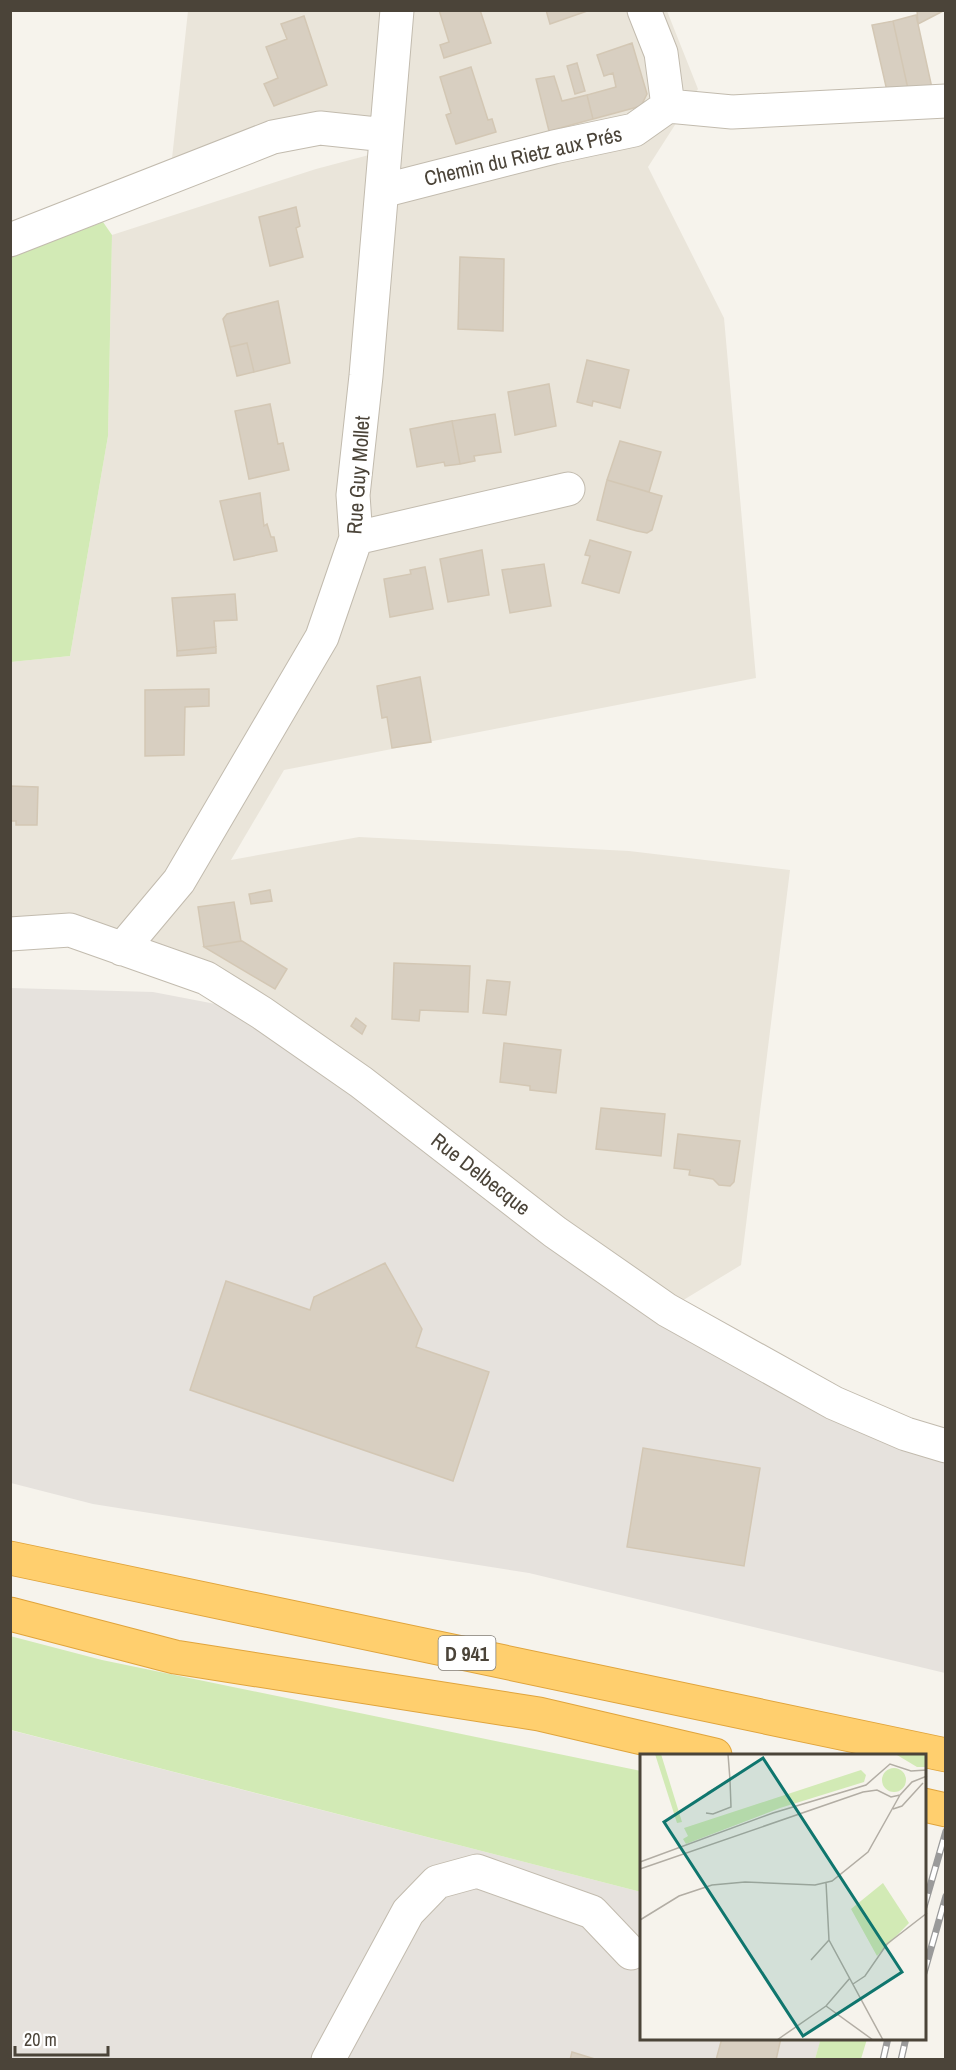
<svg xmlns="http://www.w3.org/2000/svg" width="956" height="2070" font-family="'Archivo Narrow',sans-serif">
<rect width="100%" height="100%" fill="#f6f3ec"/>
<path fill="#eae5da" d="M188,11H667L698,89L648,167L724,318L756,678L284,770L231,860L359,837L629,851L790,870L741,1265L667,1310L262,1013L70,930L11,934V662L70,656L108,436L112,235L316,169L384,151L320,128L170,177Z"/>
<path fill="#e6e2dd" d="M11,988L153,992L262,1013L555,1232L945,1446V1673L529,1573L93,1504L11,1483Z
M10,1730L641,1892V2038L821,2039L815,2059H11Z"/>
<path fill="#d2eab5" d="M103,222L112,235L108,436L70,656L11,662V257Z
M10,1636L102,1660L641,1771V1892L11,1730Z
M821,2038H867V2039L861,2059H815Z"/>
<path fill="#d8cfc1" stroke="#d3c7b4" stroke-width="1.5" d="M439,10H480L491,43L444,58L440,45L449,42Z
M546,10H590L550,24Z
M917,10H945L918,24Z
M916,15L918,24L932,88L908,89L893,21Z
M304,16L327,85L274,106L264,84L278,78L266,47L287,39L281,24Z
M893,21L908,89L887,91L872,25Z
M632,43L647,94L641,106L593,119L587,95L616,87L613,73L604,76L597,55Z
M577,63L585,91L575,94L567,66Z
M471,67L488,120L492,119L496,132L456,144L446,115L451,113L440,77Z
M554,76L562,101L587,95L593,119L549,131L536,79Z
M296,207L300,226L296,228L303,257L270,266L259,217Z
M460,257L504,259L503,331L458,329Z
M278,301L290,363L254,372L247,343L230,347L223,319L227,314Z
M247,343L254,372L237,376L230,347Z
M587,360L629,370L620,408L593,401L592,406L577,402Z
M549,384L556,426L515,435L508,392Z
M270,404L278,444L283,443L289,470L249,479L235,411Z
M495,414L501,452L474,456L475,461L460,464L452,421Z
M452,421L460,464L445,466L444,462L417,467L410,429Z
M620,441L661,452L649,492L607,480Z
M607,480L662,496L652,530L647,533L637,531L597,520Z
M260,493L264,526L267,524L271,537H274L277,551L234,560L220,501Z
M590,540L631,552L619,593L582,583L590,556L585,555Z
M482,550L489,595L448,602L440,559Z
M544,564L551,606L510,613L502,570Z
M425,567L433,609L390,617L384,579L411,574L410,570Z
M235,594L237,620L214,621L216,647L177,651L172,598Z
M216,647V653L177,656V651Z
M420,677L431,742L392,748L387,717L382,718L377,686Z
M209,689V706L185,707L184,755L145,756V690Z
M10,786L38,787L37,825H16V821H10Z
M270,890L272,901L251,904L249,894Z
M234,902L241,941L204,947L198,907Z
M242,941L287,969L275,989L204,947Z
M394,963L470,966L468,1012L420,1010L419,1021L392,1019Z
M487,980L510,982L506,1015L483,1013Z
M356,1018L366,1026L362,1034L351,1026Z
M504,1043L561,1050L556,1093L530,1090V1086L500,1082Z
M601,1108L665,1114L661,1156L596,1149Z
M678,1134L740,1141L734,1182L730,1186L719,1185L713,1179L689,1175L690,1170L674,1168Z
M385,1263L422,1329L416,1347L489,1372L453,1481L190,1390L226,1281L310,1310L314,1297Z
M643,1448L760,1468L744,1566L627,1547Z
M722,2038H781L776,2060H716Z
M572,2052L598,2060H570Z"/>
<g fill="none" stroke-linecap="round" stroke-linejoin="round">
<g stroke="#c2bbae" stroke-width="35">
<path id="minor" d="M644,10L661,53L668,106
M382,191L554,147L634,130L668,106L732,112L946,101
M10,240L273,137L320,128L386,135
M356,538L568,489
M10,934L70,930L206,978L262,1013L361,1082L555,1232L667,1310L834,1403L906,1434L946,1446
M122,949L179,881L322,637L356,538L353,495L366,376L397,10
M328,2060L408,1912L437,1882L477,1871L592,1912L631,1953"/>
</g>
<g stroke="#e0a43c" stroke-width="35">
<path id="highway" d="M10,1558L946,1755
M10,1614L175,1657L539,1714L715,1755
M924,1805L946,1810"/>
</g>
<use href="#minor" stroke="#fff" stroke-width="33"/>
<use href="#highway" stroke="#ffcf6e" stroke-width="33"/>
<g stroke="#9a9a9a" stroke-width="7">
<path id="rail" d="M924,1907L946,1831
M924,1973L946,1896
M883,2060L888,2038
M901,2060L906,2038"/>
</g>
<use href="#rail" stroke="#fff" stroke-width="4.5" stroke-dasharray="14" stroke-linecap="butt"/>
</g>
<g text-anchor="middle" dominant-baseline="central" stroke-width="4.5" stroke-linejoin="round" paint-order="stroke">
<rect fill="#fff" stroke="#817c74" stroke-width="1.5" x="438.5" y="1636" width="57" height="34" rx="4.5"/>
<g font-size="20" font-weight="bold" fill="#4b4439">
<text x="467" y="1653">D 941</text>
</g>
<g font-size="21" fill="#4b4439" stroke="#fff">
<text transform="translate(523 156) rotate(-13)">Chemin du Rietz aux Prés</text>
<text transform="translate(358 475) rotate(-86)">Rue Guy Mollet</text>
<text transform="translate(481 1174) rotate(38)">Rue Delbecque</text>
</g>
</g>
<g transform="translate(640 1754)">
<rect width="286" height="286" fill="#f6f3ec"/>
<path d="M15,0H21L42,68L37,69ZM286,0V13H277L257,1ZM242 26a12 12 0 1 1 24 0a12 12 0 1 1-24 0ZM221,16L226,21L224,28L140,54L46,90L43,85L48,82L44,74ZM243,129L269,169L237,202L211,155Z" fill="#d2eab5"/>
<path fill="none" stroke="#b2ada4" stroke-width="1.5" d="M67,39L90,26L88,0M253,55L262,52L283,29M66,59L73,60L91,53L90,26M0,108L133,59L226,31L250,10L271,17L287,16M0,115L223,38L237,36L251,43L260,41L272,28L287,22M186,128L189,186L243,286M0,166L39,142L72,131L105,128L175,131L192,127L228,98L260,41M171,206L189,186M213,230L225,222L247,190L287,159M186,252L233,286M137,286L186,252L210,224"/>
<path fill="#0f766e" fill-opacity="0.15" stroke="#0f766e" stroke-width="3" d="M123,4L262,218L163,282L24,68Z"/>
<rect width="286" height="286" fill="none" stroke="#4b4439" stroke-width="3"/>
</g>
<rect width="956" height="2070" fill="none" stroke="#4b4439" stroke-width="24"/>
<path d="M15 2046v9h93v-9" fill="none" stroke="#4b4439" stroke-width="3"/>
<text x="24" y="2046" font-size="18" fill="#4b4439" stroke="#ffffff" stroke-width="4.5" paint-order="stroke">20 m</text>
</svg>
